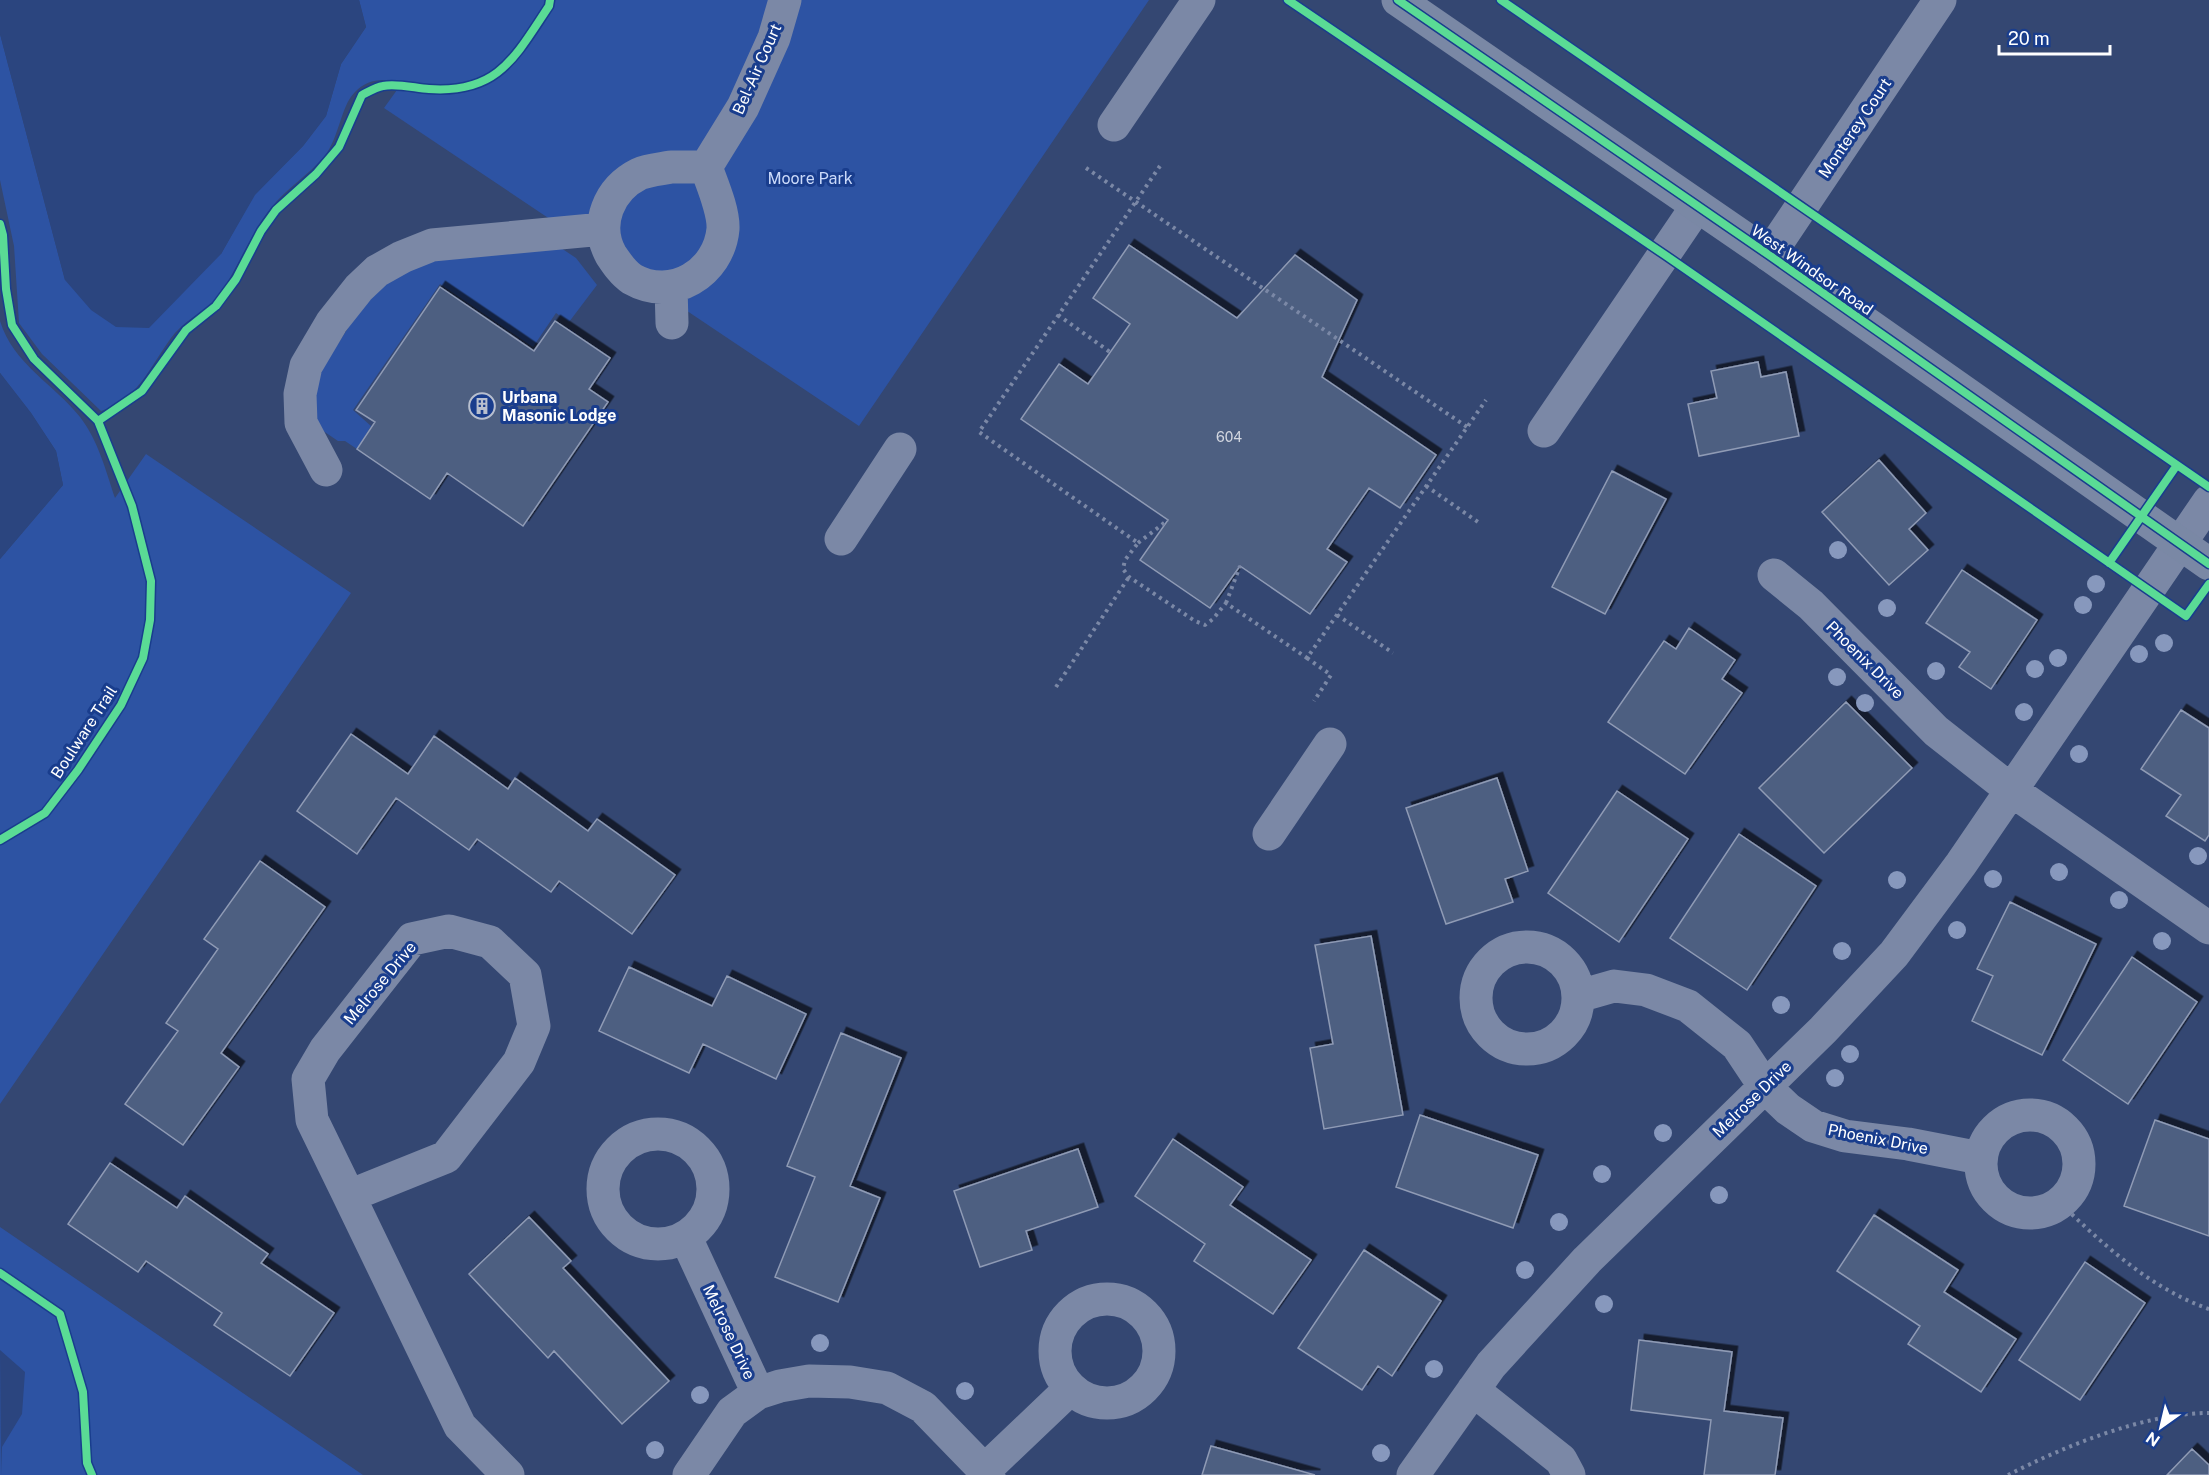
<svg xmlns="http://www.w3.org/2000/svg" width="2209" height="1475" font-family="'Public Sans',sans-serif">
<defs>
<filter id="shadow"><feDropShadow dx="5.5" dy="-5.5" stdDeviation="0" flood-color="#0009"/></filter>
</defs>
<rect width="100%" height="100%" fill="#344772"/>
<path fill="#2d53a3" d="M359,0H1149L859,426L384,108L402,83C385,78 368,78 355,92C340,107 340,137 324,157C308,175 286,189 271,208C250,234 239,266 220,294C208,310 188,318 175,333C152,361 140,400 101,411L42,354L19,323L14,246L0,180V34L65,280L221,254L254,195L303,146L326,116L341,64L366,27Z
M558,246L576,258L597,285L569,322L556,313L533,347L440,284L353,410L371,426L357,449L345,441H338L313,424L314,381L359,311L391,278L436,258Z
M0,321C13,364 54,384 80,417C98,440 106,471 115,498L146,454L351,593L0,1104V559L63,485L56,451L31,413L0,373Z
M0,1227L363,1475H0Z"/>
<path fill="#2b457f" d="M0,0H359L366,27L341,64L326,116L303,146L255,195L221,254L149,328L116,327L91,310L65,280L0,34Z
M0,373L31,413L56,451L63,485L0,559Z
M0,1350L25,1372L22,1414L2,1447L1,1475Z"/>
<path fill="#4e5e81" stroke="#8f9bb5" stroke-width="1.5" filter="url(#shadow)" d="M1129,245L1237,318L1295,255L1357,300L1322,377L1436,455L1400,508L1369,488L1327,549L1347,562L1310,614L1240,566L1210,608L1140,560L1168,520L1021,419L1059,364L1088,384L1130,324L1093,298Z
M440,287L534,351L555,321L610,358L589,389L608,402L523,526L447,473L430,499L357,449L375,422L356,410Z
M1758,362L1761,377L1786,372L1799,436L1699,456L1688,404L1717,398L1711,371Z
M1879,460L1926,513L1909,529L1928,550L1889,585L1822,512Z
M1612,471L1666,499L1605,614L1552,587Z
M1962,570L2037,620L1991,689L1959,667L1970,652L1926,623Z
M1689,628L1735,660L1722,679L1742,693L1685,774L1608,722L1664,641L1676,649Z
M1846,702L1912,768L1824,853L1759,788Z
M2181,710L2209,728V835L2205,841L2166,816L2181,795L2141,769Z
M351,734L408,774L434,736L508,789L515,778L588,831L597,819L675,875L632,934L559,881L551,892L477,839L469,850L396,798L357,854L297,811Z
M1497,778L1528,871L1505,879L1513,902L1446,924L1406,808Z
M1617,791L1688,839L1619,942L1548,893Z
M1739,834L1816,886L1747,990L1670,938Z
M260,861L325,907L221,1053L239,1067L183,1145L125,1104L178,1031L166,1023L218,949L204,939Z
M2010,902L2096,944L2042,1055L1972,1021L1993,976L1977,969Z
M1371,936L1403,1115L1324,1129L1310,1048L1333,1044L1315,945Z
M2132,957L2197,1002L2128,1104L2063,1060Z
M629,967L712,1006L727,976L806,1014L776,1079L703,1044L689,1073L599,1031Z
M841,1033L901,1058L850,1186L880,1198L838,1302L775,1277L815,1177L787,1166Z
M1420,1115L1538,1155L1513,1228L1396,1187Z
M2155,1120L2209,1139V1236L2124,1206Z
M1173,1139L1243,1187L1230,1205L1311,1260L1273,1314L1194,1261L1205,1244L1135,1196Z
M1078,1149L1098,1207L1026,1231L1032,1250L980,1267L954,1191Z
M110,1163L177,1208L185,1196L268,1254L261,1263L334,1313L290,1376L214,1325L222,1313L146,1261L138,1272L68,1224Z
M1874,1215L1958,1270L1944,1292L2016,1339L1981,1392L1908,1344L1920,1326L1837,1271Z
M529,1217L571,1261L563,1268L669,1381L622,1424L554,1351L548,1358L469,1274Z
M1364,1250L1441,1301L1392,1376L1378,1366L1362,1390L1298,1348Z
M2085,1262L2145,1303L2080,1400L2019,1360Z
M1639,1340L1732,1352L1724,1411L1783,1418L1775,1475H1704L1711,1420L1631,1410Z
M1211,1446L1315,1475H1202Z
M2192,1449L2209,1465V1475H2167Z"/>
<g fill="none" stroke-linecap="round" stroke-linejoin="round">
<path stroke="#7b88a6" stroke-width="4" stroke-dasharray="3 4.5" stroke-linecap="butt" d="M1160,166L979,432L1138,543L1125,560L1123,569L1129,577L1195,621L1205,625L1213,619L1226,603L1307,658L1486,400
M1086,168L1467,427
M1058,315L1110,352
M98,421L142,391L186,330L216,306L236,279L261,231L276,210L316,174L339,147L362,95C368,92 376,87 383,86C396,83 415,88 429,89C498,94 515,57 549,6L550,0
M1426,486L1481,524
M1138,543L1168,520
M1226,603L1240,566
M1337,615L1393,653
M1307,658L1331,675L1314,701
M1056,687L1129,577
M2061,1204C2104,1245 2151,1289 2209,1309
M2008,1475C2065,1446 2145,1413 2209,1413"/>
<path stroke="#7b88a6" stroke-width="33" d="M1114,125L1199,0
M671,167H706C712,184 724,211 723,229C719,273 672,302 632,279C623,273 617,264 611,255C594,224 609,189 639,174C648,170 661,169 671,167Z
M706,167L743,107L774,38L785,0
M1769,255L1940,0
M671,287L672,323
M1544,431L1697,206
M326,470L301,423L300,394L306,366L332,322L359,288L377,271L402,257L432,245L603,229
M841,539L900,449
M1774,575L1811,605L1936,731L2011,790L2209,928
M1269,834L1330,744
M1476 998a51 51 0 1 1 102 0a51 51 0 1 1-102 0Z
M1579,996L1614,986L1646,990L1688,1006L1737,1045L1765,1087L1788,1109L1813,1126L1845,1136L1908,1144L1980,1158
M1981 1164a49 49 0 1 1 98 0a49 49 0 1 1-98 0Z
M603 1189a55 55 0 1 1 110 0a55 55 0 1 1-110 0Z
M349,1196L446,1157L519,1062L534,1026L525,975L490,942L449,931L412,939L325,1050L308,1079L312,1120L349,1196L460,1426L508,1475
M686,1238L758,1393
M1055 1351a52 52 0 1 1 104 0a52 52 0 1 1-104 0Z
M1473,1390L1561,1460L1569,1475
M985,1470L1070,1389
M689,1475L732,1412L758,1393L780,1386L809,1381L850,1382L887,1388L923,1407L989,1475
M1413,1475L1491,1365L1587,1260L1823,1030L1894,954L1961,864L2209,501"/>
<path stroke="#7a88a5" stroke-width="33" d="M1398,0L1769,255L2209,564"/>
<g stroke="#193d8d" stroke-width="11">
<path id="cycleway" d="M1288,0L1665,255L2186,616L2209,584
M1398,0L1769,255L2209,564
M1501,0L2177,465
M0,224L3,235L6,289L12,325L34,359L98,421L132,506L151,581L150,620L143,658L121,705L78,770L45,813L0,840
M98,421L142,391L186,330L216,306L236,279L261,231L276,210L316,174L339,147L362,95C368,92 376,87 383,86C396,83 415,88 429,89C498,94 515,57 549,6L550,0
M2109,563L2177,465L2209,487
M0,1273L60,1314L83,1392L87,1463L92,1475"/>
</g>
<use href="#cycleway" stroke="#5adb95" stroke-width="8"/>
</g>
<g fill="#8798bd">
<circle cx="1838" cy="550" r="9"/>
<circle cx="2096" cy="584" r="9"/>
<circle cx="2083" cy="605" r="9"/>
<circle cx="1887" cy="608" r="9"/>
<circle cx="2164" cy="643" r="9"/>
<circle cx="2139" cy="654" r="9"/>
<circle cx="2058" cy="658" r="9"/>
<circle cx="2035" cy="669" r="9"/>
<circle cx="1936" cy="671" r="9"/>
<circle cx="1837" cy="677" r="9"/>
<circle cx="1865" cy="703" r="9"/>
<circle cx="2024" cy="712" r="9"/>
<circle cx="2079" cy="754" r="9"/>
<circle cx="2198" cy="856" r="9"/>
<circle cx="2059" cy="872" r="9"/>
<circle cx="1993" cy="879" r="9"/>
<circle cx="1897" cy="880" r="9"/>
<circle cx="2119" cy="900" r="9"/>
<circle cx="1957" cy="930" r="9"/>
<circle cx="2162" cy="941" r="9"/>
<circle cx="1842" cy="951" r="9"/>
<circle cx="1781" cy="1005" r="9"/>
<circle cx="1850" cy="1054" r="9"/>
<circle cx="1835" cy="1078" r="9"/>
<circle cx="1663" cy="1133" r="9"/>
<circle cx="1602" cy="1174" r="9"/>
<circle cx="1719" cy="1195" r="9"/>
<circle cx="1559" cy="1222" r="9"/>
<circle cx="1525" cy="1270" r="9"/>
<circle cx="1604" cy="1304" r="9"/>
<circle cx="820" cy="1343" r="9"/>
<circle cx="1434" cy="1369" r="9"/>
<circle cx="965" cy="1391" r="9"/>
<circle cx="700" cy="1395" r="9"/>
<circle cx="655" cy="1450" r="9"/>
<circle cx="1381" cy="1453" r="9"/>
</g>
<defs>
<g id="building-ring" transform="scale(1.35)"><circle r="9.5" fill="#193d8d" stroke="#b8bfce" stroke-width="1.5"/><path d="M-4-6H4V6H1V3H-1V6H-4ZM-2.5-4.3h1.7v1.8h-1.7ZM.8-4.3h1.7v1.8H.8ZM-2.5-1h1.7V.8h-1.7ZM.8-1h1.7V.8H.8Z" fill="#b8bfce"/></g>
</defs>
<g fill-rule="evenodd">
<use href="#building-ring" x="482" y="406"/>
</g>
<g text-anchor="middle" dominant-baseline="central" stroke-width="6" stroke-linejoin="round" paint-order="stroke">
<g font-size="14" fill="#d3d7e0">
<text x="1229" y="437">604</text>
</g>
<g font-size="16" fill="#fff" stroke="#193d8d">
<text transform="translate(757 69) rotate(-66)">Bel-Air Court</text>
<text transform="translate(1855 128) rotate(-56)">Monterey Court</text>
<text transform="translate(1812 270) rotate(35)">West Windsor Road</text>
<text transform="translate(1865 660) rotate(45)">Phoenix Drive</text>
<text transform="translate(84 732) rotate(-57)">Boulware Trail</text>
<text transform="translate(380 983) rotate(-50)">Melrose Drive</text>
<text transform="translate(1752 1099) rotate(-44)">Melrose Drive</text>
<text transform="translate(1878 1139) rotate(11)">Phoenix Drive</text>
<text transform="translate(729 1332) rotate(65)">Melrose Drive</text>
</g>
<g font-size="16" fill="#cbdafa" stroke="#193d8d">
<text x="810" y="178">Moore Park</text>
</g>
<g font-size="16" font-weight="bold" fill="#fff" stroke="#193d8d" text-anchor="start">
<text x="502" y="397">Urbana<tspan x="502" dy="18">Masonic Lodge</tspan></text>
</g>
</g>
<g transform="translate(2161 1427) rotate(214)" stroke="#193d8d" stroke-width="4.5" paint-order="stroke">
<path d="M0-4.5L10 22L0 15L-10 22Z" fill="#ffffff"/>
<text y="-9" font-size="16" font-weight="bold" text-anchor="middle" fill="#ffffff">N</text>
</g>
<path d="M1999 45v9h111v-9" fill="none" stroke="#ffffff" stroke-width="3"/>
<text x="2008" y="45" font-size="18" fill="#ffffff" stroke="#193d8d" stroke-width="4.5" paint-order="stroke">20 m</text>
</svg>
